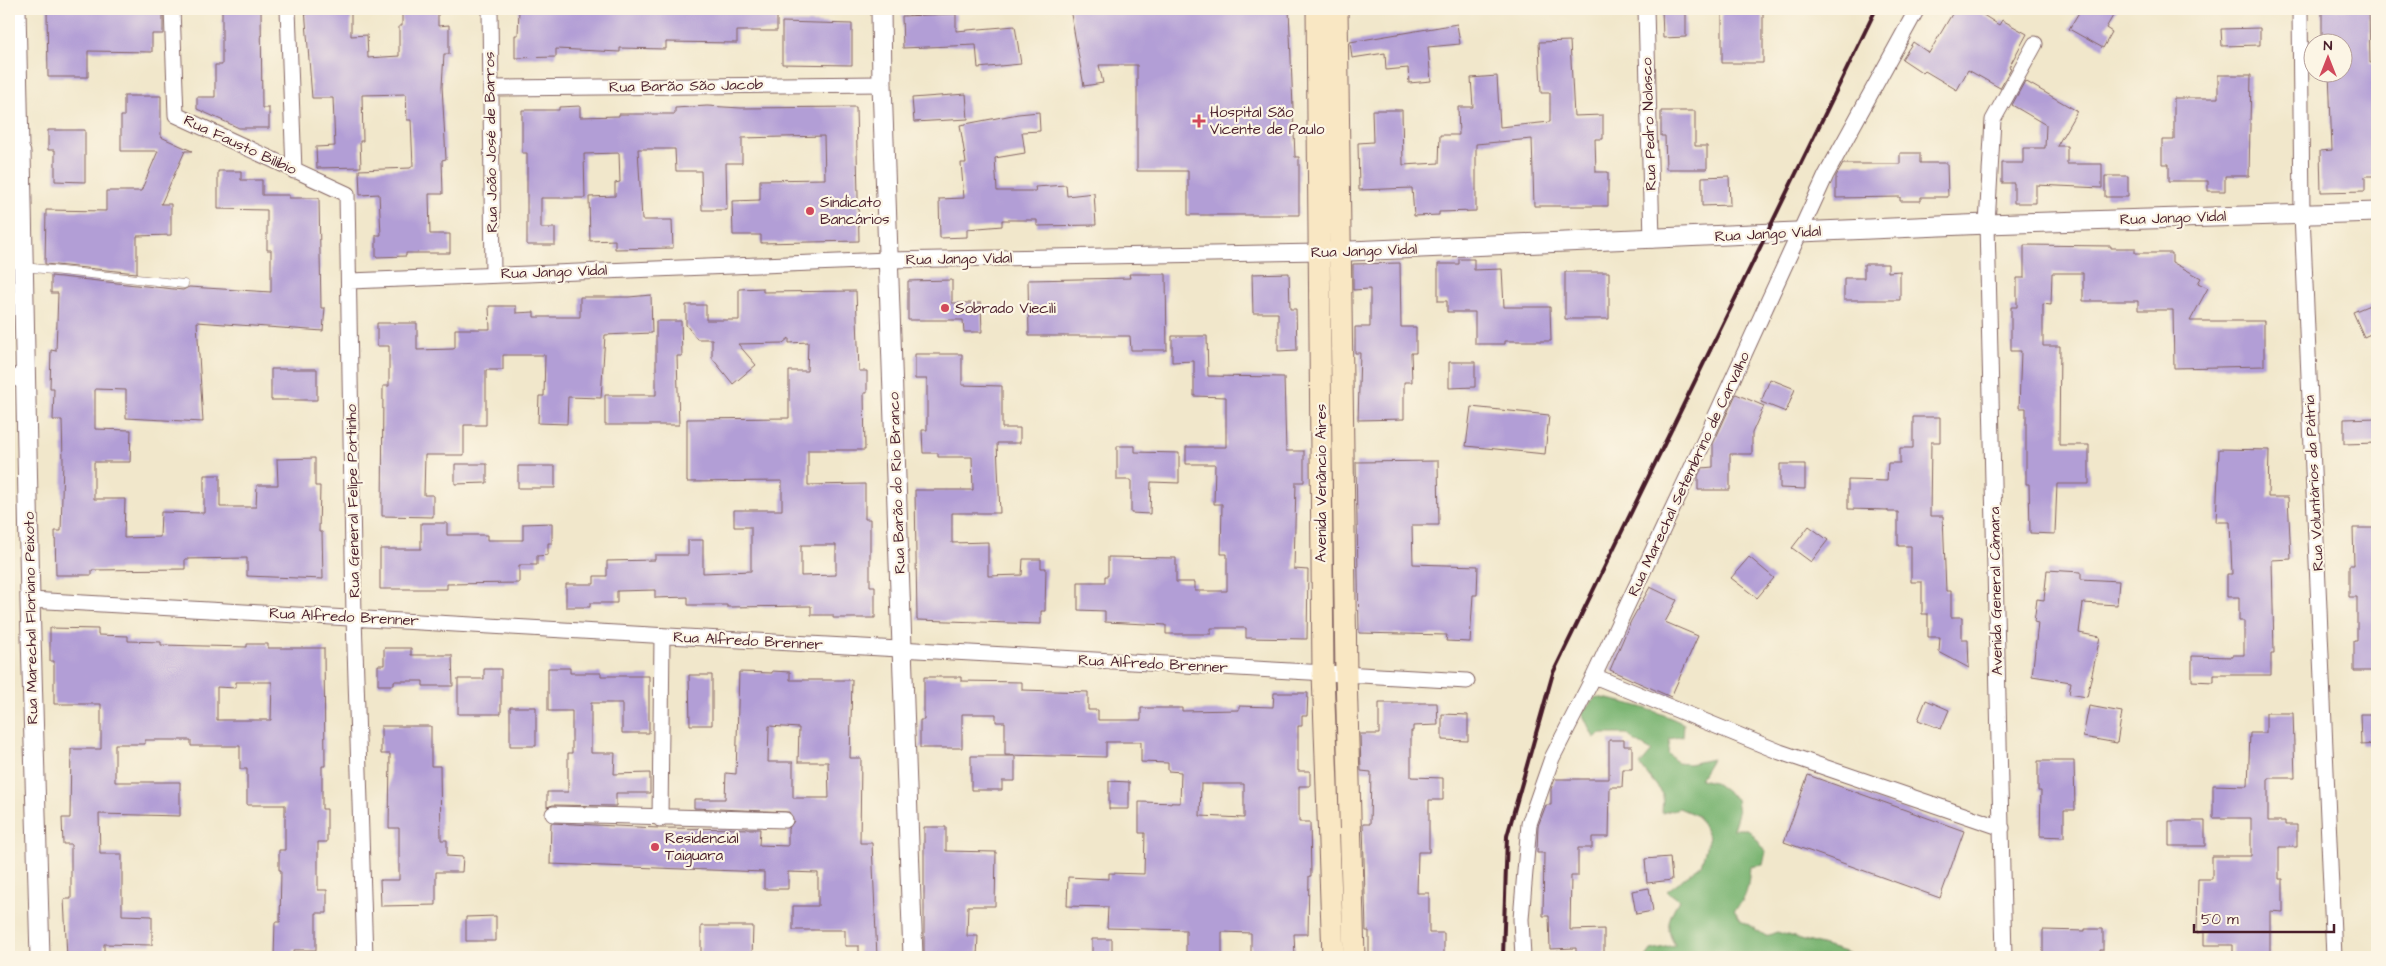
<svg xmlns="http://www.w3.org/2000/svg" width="2386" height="966" font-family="'Architects Daughter',sans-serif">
<rect width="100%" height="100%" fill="#fcf5e5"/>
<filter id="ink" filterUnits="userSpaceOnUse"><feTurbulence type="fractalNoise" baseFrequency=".02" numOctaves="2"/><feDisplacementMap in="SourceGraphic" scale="10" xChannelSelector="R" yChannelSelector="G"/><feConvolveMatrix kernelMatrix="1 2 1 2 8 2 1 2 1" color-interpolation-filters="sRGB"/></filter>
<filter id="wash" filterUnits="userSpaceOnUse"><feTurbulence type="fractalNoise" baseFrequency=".0096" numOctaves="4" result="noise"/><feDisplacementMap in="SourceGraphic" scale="20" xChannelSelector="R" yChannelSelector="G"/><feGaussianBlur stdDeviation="1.12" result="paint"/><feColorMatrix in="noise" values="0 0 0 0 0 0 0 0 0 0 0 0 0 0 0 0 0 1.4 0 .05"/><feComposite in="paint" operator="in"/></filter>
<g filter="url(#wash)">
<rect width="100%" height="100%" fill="#f1e7cb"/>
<path fill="#7bb573" stroke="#626a4f" d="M1596,697C1627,702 1656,710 1684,724L1683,736L1670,739L1668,753L1677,763L1689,764L1712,759L1700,779L1714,782L1736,799L1738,813L1733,829H1748L1766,851L1763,865L1750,867C1748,884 1748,899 1734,910L1741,920L1766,936L1777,932L1862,957H1646L1651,950L1675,945C1664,927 1669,917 1679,900L1667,891L1701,865L1709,837L1698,816L1679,808L1662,813L1663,794L1640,765L1652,751L1634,741L1627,734H1600L1594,738L1582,713Z"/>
<g id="blocks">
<path fill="#b29ed6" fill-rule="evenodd" d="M47,9H163V34H152V52L88,51V77H48Z
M222,9H261L262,108H269V128H239L197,109V97H215V65H222Z
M305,9H351V36L367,35L368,58L399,56V26H402V9H438V26L449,25V54H444L442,86L446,159L442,160L443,194H429L430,234H450V253H406V256L376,257V235H381L379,194L360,195L359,170L410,168L413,166L411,120H407L406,94L362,95L363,141H360L361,167L317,168L316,147L335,146L333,98H312Z
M519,9H777V31H737V43L666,42V49L620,48V52L556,49V57L515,58V35H518Z
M1070,9H1289L1295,157H1299V215H1188V171H1137V65H1099L1103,83L1084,86Z
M1662,9H1686V37L1663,38Z
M1722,9H1763V63H1722Z
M1955,9H1974L1999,25L2002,20L2027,34L2009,67L2011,68L2000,88L1968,70L1957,90L1925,71L1923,73L1902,59L1913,42L1929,53Z
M2081,9H2117L2106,28L2112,32L2103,48L2069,29Z
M2322,9H2369L2370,63L2377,62V176H2365V191L2321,192L2320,151L2332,150L2329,72H2344V42H2322Z
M956,14V31L1015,26L1021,64L978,68L976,45L903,48L902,16Z
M782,22L852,24V65L782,64Z
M1457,24L1460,44L1428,47L1431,81L1409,83L1408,68L1386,70L1385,53L1352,58L1350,42Z
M2260,28V45L2222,46L2221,29Z
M1570,41L1574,116L1603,115V139H1595L1596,172H1608V206H1534L1532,139L1476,144V211L1439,212V215L1414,216L1412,188L1359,190L1358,143L1373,142L1372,110H1402L1403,165L1439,163L1440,135H1459L1458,107H1473L1471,78L1497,76L1500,127L1550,122V93H1541L1539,42Z
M2218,75H2251L2249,176H2225V191H2208V181H2169V164H2162V140H2174V98H2218Z
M2025,81L2077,111L2057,146H2067V164H2102V188L2036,185V203H2014V183H2002V163H2023V148H2045L2046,125L2012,105Z
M966,94L968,119L914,122L912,98Z
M124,96H161V137L192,151H185L161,204H171V235L137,236V273L45,264L46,210L106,211V191H141L158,151H121V116H124Z
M580,106V117L619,116V114H675V108L707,106L741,108L856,107L859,241L761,243V235H733L732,201L760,200V180L825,179L824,136L742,138V163H726L727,210H702L701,171H676L675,149H638L642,220H672L673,248L615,249V240L590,241L589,197L615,196V183L620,182L619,153L584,154L585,198H541V228H555V245H527V153H522V110H559V107Z
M1661,111H1695V146H1707V169H1666L1665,136H1661Z
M1039,112L1040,131L1022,132L1025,153L995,158L997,191H1036L1035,187L1066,185L1067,196L1094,193L1096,225L1037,226V220H1002V226L967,229V237L940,238L939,199L964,198L961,163H966L960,125L1018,114Z
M48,130H85V182L55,181V150H48Z
M1900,153H1920V163H1947L1948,197H1921V201H1900V197L1836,198V176L1843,164H1900Z
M218,171H241V180H262V195H289V198H319L321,308H325L323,331L197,322L203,422L126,418V390L95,389V429L131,430L130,462H94V499H125L124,538L160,537L161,512L204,513V475H220V507H256L257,485H278L277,459L315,458V486H320L319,532H322L323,579L247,576V558L185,559V569L92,570V575H56L55,531H61L63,461L62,420H53L54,388H50L51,350L56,351L58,293H51V276L183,290L189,287L271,292V250H267V210L218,209Z
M1729,176L1730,205L1702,206V177Z
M2105,176H2128V197H2105Z
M2024,245L2111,246V248H2135V253H2172V262L2201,278L2198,283L2208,288L2190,321H2264V366L2174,368L2173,310H2138V301H2083V273H2052L2051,305L2043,304V346H2060L2059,445H2089V484H2057L2055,534L2030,533L2029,484H2026V408H2019L2021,351H2011V307H2017V278H2024Z
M1459,259H1474V270L1502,269L1504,307H1550L1551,341H1505V344H1475V312H1447V301H1438V264H1459Z
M1400,263L1401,327H1416V353H1411L1412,382H1404V419L1358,420L1360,353H1355V327H1370V289L1353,290V264Z
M1864,264H1888V272L1900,271V300H1844V278H1864Z
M1565,272H1609V319H1565Z
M1289,273L1290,309H1296L1297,350L1278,351V313H1253L1252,274Z
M1129,274H1166L1167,350H1131L1130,336H1029L1028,280L1130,278Z
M952,280V303H981L982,332H964L963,320H908V281Z
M763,288V292L856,291L859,371H867V393H864L865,450H808V485L865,484V519H870V586H875V618H833V615H811V606L727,607V605H688V597L655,598V590L617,591V603H590V607H566V584H594V576H607V561L655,560V555H688V540H703V573L751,571V527H734V510H782V481L687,482V419L789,418V371H807L808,342L789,343V338L783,343L738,344L756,365L733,384L712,358V339H697L686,325V305H706V320H739V289ZM801,545H836V575L801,576Z
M651,295L652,333L605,335L601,398L568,397L567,424L538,423L539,396H544L545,355H503V370H486V425H464V455H425L424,495H433V517L382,516L383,386H389V346H377V323H417V350L453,349L455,348V329H490L489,306H516V313L534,312V317H580V297H629Z
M2377,302V331L2364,337L2353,312Z
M656,321H681L682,356H677L679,425H605V395H656Z
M1172,336H1207L1208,376L1284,377L1286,451H1304V482H1296L1294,569L1308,570L1307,639L1246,638V628H1211V634H1166V625L1105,622V611L1078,610V582H1105V576H1108V557L1176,558V582H1195V591H1227V554H1221L1222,504H1214L1215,464H1186V447H1226V397L1194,396V361L1172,362Z
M915,354H962V385L1002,386V428H1020V443H997L1000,513H952V543L988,542V576L1022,575L1023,559H1041V568H1046L1045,611H1041V624L917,620L915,490H973L972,457H938V453H923L922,430H927V379H915Z
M1449,362H1475V387L1449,388Z
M271,369H317V400H271Z
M1770,379L1795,389L1786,412L1761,402Z
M1736,394L1764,406L1752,433V454H1730V490H1698V476L1702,468L1713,467V444Z
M1471,407L1549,415L1545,454L1466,446Z
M1913,417H1940V442H1931L1930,516H1943L1946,591H1951V617H1962V640H1968L1969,668L1939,652L1940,637H1928V614H1922V582H1911V546H1898V512H1888V510L1848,509V480L1887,481L1888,463H1900V448H1913Z
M2377,418V443L2344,444V419Z
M1117,446H1135V452L1179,453V483L1151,482L1150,514L1131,513V480H1117Z
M2219,449L2269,450L2268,497H2288L2291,559L2272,560L2274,653H2271V675H2214V682L2192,681V656L2233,657V655H2244V621H2239V597H2227V574H2232L2230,522H2216Z
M1438,461L1439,525H1412L1413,564L1478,566L1477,595H1473L1470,642L1446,641L1447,635L1359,633L1356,462Z
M455,464H487V483L455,484Z
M1780,464H1805V489L1780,488Z
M518,466H555V488H518Z
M421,523H447V535H487V540H523V524L552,523V543H548V555L537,556V565H519V583L447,584V589H380V549H421Z
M1809,526L1828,540L1811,562L1792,548Z
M2353,528H2377V671H2354V641H2357V597H2349V565H2354Z
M1749,557L1774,578L1757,598L1731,578Z
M2047,570L2081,572V579L2119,581L2117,605L2083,603L2079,633L2100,637L2087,697L2069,694L2071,682L2032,676L2038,623L2034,622L2037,599L2044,600Z
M1650,587L1677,600L1665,622L1698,636L1671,697L1610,670L1631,621Z
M50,628L98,629V635L128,636V641L161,642V645L247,647V644H268V648H324L325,766H322V809H327V842H318V890H327V913H316V950H294V957H274L275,922H280L281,870H279V850H285V805H247V769H240V746H191V740H145V744H115V782H180V816L99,814L100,854H122V915L152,916V945L104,944V957H67L64,899H71V844H63L62,818H70L71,749H101V704H54V661H50ZM236,682H272L271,720H217V687L236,688Z
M384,648H411V655H452L453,686H423V681H394V685H378V665H384Z
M548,668H570V673H601V676H649V733H622V703H591V753H615L614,774L650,773V793H616V806L553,805L547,807V792H568V753H572V711H548Z
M484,669H501V714H458V679H484Z
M772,671L790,672V680H852L850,758H861L860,843H872L877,957H859V946H845V930H793V906H818V873L788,872V889H764V872L550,864L551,823L659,828L760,829L759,845L788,846V829L794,821L789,812L694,808V799H725L726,773L736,774L739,672L772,673ZM769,726L799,728L798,762H828L829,798H793V762H768Z
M689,675H712V725H690Z
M924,677H961V681L1022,682V690L1088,692V710H1098V720H1141V708H1182V711L1239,710V706L1273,707L1274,693H1308L1307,716H1302V726H1298V771H1310V786H1299V822H1310L1311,876H1309L1308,934H1294L1295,957H1251V933L1222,932V957H1186V930L1107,928L1108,907L1067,906L1068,877L1109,879V873L1144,874L1145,833H1139V802L1180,803L1181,772L1168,771V763L1141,762V742H1106V757L1005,755V722H996V714H962V748H920V720H924ZM1201,784H1244V818L1200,816Z
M1926,700L1949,710L1941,729L1918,720Z
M1379,703H1437L1438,725L1413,726V731H1411V777L1443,778V800H1429V852H1418L1417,893H1429V933H1444V957H1369V931H1366L1363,824H1370L1371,772L1361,771L1360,734H1379Z
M2089,706L2122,712L2117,743L2083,737Z
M510,707H536V746H510Z
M2266,713H2293L2295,778H2268V821H2285V825H2297V847H2279V879H2283V912L2270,911V957H2233V945H2204V932L2197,933L2198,879H2212V856H2251V818H2213V785L2248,786L2250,733H2266Z
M1442,714L1468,715V741L1442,740Z
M2360,714H2377V744L2361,745Z
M381,726H431V766H440L441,840H447V856L463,857L462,872H436V905L381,906L380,880H399V828H389L390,754H381Z
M1609,740H1624V746H1632V769H1623L1622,787H1610L1609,837H1592V848H1578V876H1571L1570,930L1604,929V957H1576V948L1550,949L1549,916H1543L1544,853H1537L1538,826L1546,805H1551V789L1555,779H1609Z
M971,756H1015V781H1002V790H971Z
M2038,761H2074L2075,810H2064V837L2040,836L2041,791H2038Z
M1808,775L1964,831L1940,898L1784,842Z
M1109,781L1129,782V809H1109Z
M2169,821H2205V846H2169Z
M924,827H946V851L996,852L995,906H968L967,936H978L977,957H924Z
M1670,857L1672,880L1647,883L1645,859Z
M1649,888L1653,911L1636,914L1632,891Z
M496,916V941H466V917Z
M701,926H753L752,957H701Z
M2085,929H2103V950H2100V956H2043V930L2085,931Z
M1092,939H1112V957H1092Z"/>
</g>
</g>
<g filter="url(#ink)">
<use href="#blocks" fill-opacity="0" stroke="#846563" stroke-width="1"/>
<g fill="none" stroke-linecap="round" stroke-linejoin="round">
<g stroke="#846563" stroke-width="9">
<path id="service" d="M24,267L184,284"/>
</g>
<g stroke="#846563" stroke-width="17">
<path id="minor" d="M18,9L21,149
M172,9L176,115L347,194L354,617L365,957
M288,9L294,171
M490,9L493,275
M1646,9L1652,240
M2300,9L2302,214L2334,957
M491,88L882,84
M350,281L888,260L1320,252
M9,375L26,383
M30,600L1467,681
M1594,676L1780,752L2002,828
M553,814L785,820
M660,819L662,636
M1523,957L1521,919L1529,824L1552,758L1594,676L1708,433L1826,175L1917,9
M2004,957L1987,224L1993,120L2035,44"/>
</g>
<g stroke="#846563" stroke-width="21">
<path id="tertiary" d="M881,9L882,84L913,957
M9,127L21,153L30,600L40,957
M1327,252L1987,224L2377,212"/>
</g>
<g stroke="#846563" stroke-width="23">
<path id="secondary" d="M1317,9L1323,673L1333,957
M1337,9L1346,674L1354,957"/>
</g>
<use href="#service" stroke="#fff" stroke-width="8"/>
<use href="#minor" stroke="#fff" stroke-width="15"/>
<use href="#tertiary" stroke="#fff" stroke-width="19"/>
<use href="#secondary" stroke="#f9e7c3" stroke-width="21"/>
<path stroke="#4a1f2b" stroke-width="4" d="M1503,957L1507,836L1553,673L1876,9"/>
</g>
</g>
<g fill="#d1495b" stroke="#fcf5e5" stroke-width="2">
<path d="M1196.5 113.5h5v5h5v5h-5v5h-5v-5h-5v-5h5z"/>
<circle cx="810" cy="211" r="5"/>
<circle cx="945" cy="308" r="5"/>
<circle cx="655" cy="847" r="5"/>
</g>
<g text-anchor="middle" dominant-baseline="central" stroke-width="4.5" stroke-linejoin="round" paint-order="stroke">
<g font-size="15" fill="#4a1f2b" stroke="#fcf5e5">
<text transform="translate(686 86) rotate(-1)">Rua Barão São Jacob</text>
<text transform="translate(1649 124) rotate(-92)">Rua Pedro Nolasco</text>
<text transform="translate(491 142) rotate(-91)">Rua João José de Barros</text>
<text transform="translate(240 145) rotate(25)">Rua Fausto Bilibio</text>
<text transform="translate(2173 218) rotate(-2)">Rua Jango Vidal</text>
<text transform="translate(1768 234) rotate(-3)">Rua Jango Vidal</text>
<text transform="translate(1364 251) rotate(-2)">Rua Jango Vidal</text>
<text transform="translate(959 259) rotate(-1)">Rua Jango Vidal</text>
<text transform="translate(554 272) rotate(-2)">Rua Jango Vidal</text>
<text transform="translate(1689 474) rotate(-65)">Rua Marechal Setembrino de Carvalho</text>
<text transform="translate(897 483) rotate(-92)">Rua Barão do Rio Branco</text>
<text transform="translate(1321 483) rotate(-90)">Avenida Venâncio Aires</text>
<text transform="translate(2314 483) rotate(-93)">Rua Voluntários da Pátria</text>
<text transform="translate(353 501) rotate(-91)">Rua General Felipe Portinho</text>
<text transform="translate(1996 591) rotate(-91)">Avenida General Câmara</text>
<text transform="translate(344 617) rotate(3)">Rua Alfredo Brenner</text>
<text transform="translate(31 618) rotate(-91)">Rua Marechal Floriano Peixoto</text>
<text transform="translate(748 641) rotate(3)">Rua Alfredo Brenner</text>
<text transform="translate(1153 664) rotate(3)">Rua Alfredo Brenner</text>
</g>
<g font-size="15" fill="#4a1f2b" stroke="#fcf5e5" text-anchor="start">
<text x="1210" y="112">Hospital São<tspan x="1210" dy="17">Vicente de Paulo</tspan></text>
<text x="820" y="202">Sindicato<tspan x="820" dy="17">Bancários</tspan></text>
<text x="955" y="308">Sobrado Viecili</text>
<text x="665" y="838">Residencial<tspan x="665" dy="17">Taiguara</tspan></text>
</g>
</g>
<rect width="2386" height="966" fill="none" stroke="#fcf5e5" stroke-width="30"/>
<g transform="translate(2328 58)"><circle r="24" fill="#fcf5e5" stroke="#b59f9b"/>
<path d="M0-4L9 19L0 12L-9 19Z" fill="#d1495b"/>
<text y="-8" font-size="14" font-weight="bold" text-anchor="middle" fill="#4a1f2b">N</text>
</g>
<path d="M2194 924v8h140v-8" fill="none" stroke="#4a1f2b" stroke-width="2.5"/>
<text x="2201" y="924" font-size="15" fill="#4a1f2b" stroke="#fcf5e5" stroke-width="4" paint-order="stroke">50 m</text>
</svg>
